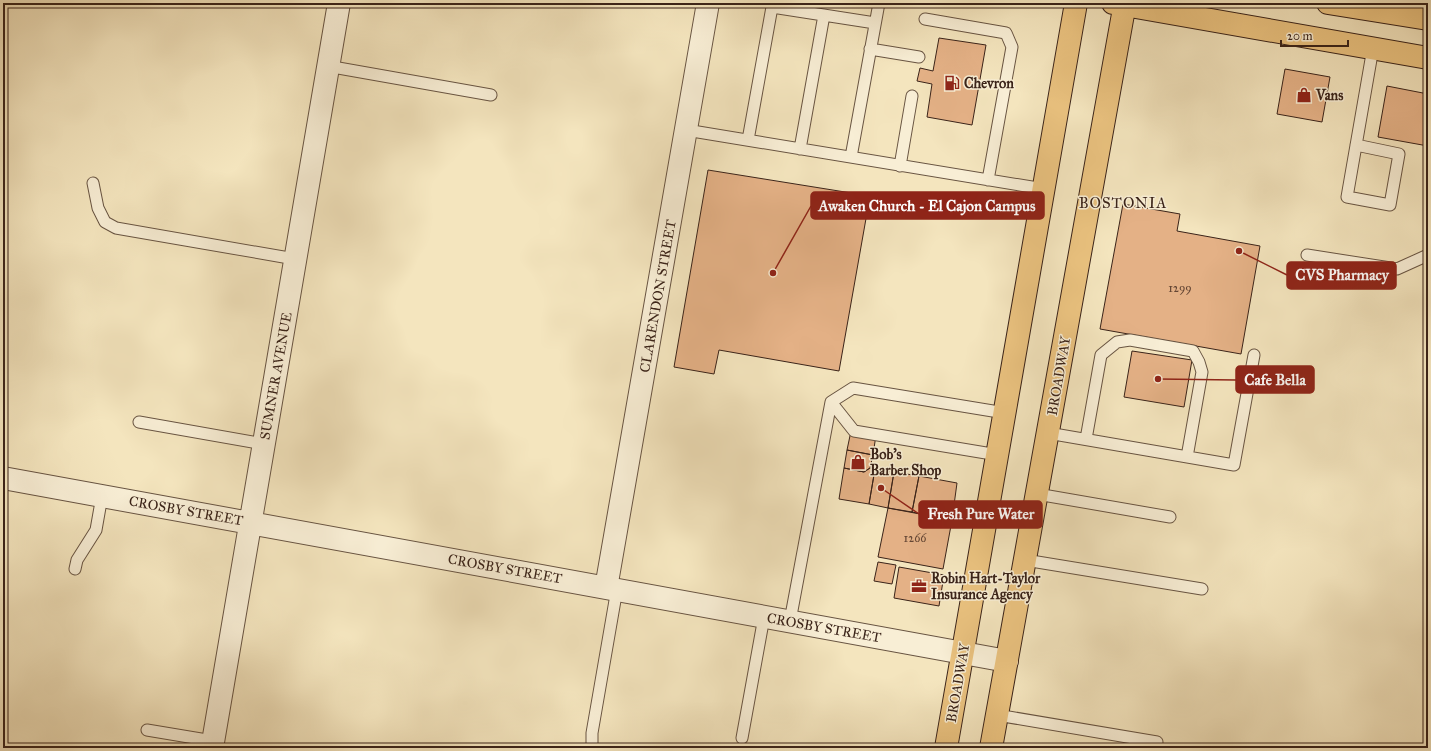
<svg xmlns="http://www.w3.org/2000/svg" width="1431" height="751" font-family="'IM FELL Great Primer',serif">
<rect width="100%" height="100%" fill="#f4e5be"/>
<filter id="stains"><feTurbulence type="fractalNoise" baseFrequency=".005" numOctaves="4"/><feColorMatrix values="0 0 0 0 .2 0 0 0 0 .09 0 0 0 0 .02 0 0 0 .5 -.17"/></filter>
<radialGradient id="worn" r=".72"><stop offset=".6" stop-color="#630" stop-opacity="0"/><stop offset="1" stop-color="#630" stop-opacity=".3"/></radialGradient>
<path fill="#e4b186" stroke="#3a2319" d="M939,38L986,45L972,125L927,117L932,84L917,81L920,68L933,71Z
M1285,69L1330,77L1322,122L1277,114Z
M1387,86L1428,94V146L1378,137Z
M708,170L870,196L839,371L719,350L714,374L674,367Z
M1123,204L1180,214L1177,231L1260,246L1241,354L1100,329Z
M1132,351L1192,360L1184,407L1124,397Z
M851,431L876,435L873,455L847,450Z
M847,450L873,455L870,468L864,472L844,468Z
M844,468L864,472L870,468L875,469L869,504L839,499Z
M875,469L894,472L888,508L869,504Z
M894,472L919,476L912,512L888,508Z
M919,476L957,483L952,520L912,512Z
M888,508L952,520L943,569L878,557Z
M878,562L896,565L892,584L874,581Z
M899,567L944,575L939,606L894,598Z"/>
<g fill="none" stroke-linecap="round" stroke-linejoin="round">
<g stroke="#685442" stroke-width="13">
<path id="lane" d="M773,3L772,7L875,23
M925,19L1006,33L1012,47L988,180
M870,49L919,57
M327,66L491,95
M686,130L1044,189
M748,140L772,7
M1356,145L1399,154L1390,205L1347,197L1373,48
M800,149L824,15
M851,157L879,3
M900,166L912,96
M93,183L98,208L105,222L116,228L295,259
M1307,255L1397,269L1428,255
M831,402L854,431L998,455
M139,422L264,444
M1048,433L1234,465L1254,355
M1086,439L1101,355L1117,342L1130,340L1193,351L1199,362L1202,372L1187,457
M1037,494L1170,517
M1025,560L1202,589
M75,569L77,560L96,530L102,496
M790,621L831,402L853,388L1005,413
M997,715L1157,742
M147,730L213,741
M742,738L764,617
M592,748V733L617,589"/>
</g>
<g stroke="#685442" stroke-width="24">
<path id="street" d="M3,478L1007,661
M606,588L708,3
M212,748C256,500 295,251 339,3"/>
</g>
<g stroke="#3a2319" stroke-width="24">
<path id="primary" d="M1113,3L1428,58
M1328,3L1428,19
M946,748L1076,3
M991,748L1125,3"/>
</g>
<use href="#lane" stroke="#f8eed5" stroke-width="11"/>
<use href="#street" stroke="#f8eed5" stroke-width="22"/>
<use href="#primary" stroke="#eac27f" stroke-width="22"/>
</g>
<defs>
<g id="fuel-bare" transform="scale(1.2)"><path d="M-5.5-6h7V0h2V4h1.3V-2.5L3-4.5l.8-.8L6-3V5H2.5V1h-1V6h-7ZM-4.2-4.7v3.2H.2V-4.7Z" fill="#8f2418" stroke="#f8eed5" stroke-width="2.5" paint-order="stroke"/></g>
<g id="shop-bare" transform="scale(1.2)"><path d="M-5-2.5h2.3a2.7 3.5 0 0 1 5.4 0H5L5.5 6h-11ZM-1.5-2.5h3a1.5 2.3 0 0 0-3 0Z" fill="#8f2418" stroke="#f8eed5" stroke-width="2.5" paint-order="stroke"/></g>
<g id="office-bare" transform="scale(1.2)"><path d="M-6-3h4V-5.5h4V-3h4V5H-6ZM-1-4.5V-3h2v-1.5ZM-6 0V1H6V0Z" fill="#8f2418" stroke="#f8eed5" stroke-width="2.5" paint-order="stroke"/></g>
</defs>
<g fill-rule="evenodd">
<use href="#fuel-bare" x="952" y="83"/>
<use href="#shop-bare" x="1304" y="95"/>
<use href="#shop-bare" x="858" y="462"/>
<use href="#office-bare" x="919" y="586"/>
</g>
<g text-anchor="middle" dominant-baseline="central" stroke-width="3" stroke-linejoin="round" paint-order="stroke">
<g font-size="12" fill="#644634">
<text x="1180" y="288">1299</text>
<text x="915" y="538">1266</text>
</g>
<g font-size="14" font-weight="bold" fill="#3a2319" stroke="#f8eed5" text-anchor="start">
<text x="964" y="83">Chevron</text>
<text x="1316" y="95">Vans</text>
<text x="870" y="454">Bob's<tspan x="870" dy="16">Barber Shop</tspan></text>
<text x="931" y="578">Robin Hart-Taylor<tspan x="931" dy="16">Insurance Agency</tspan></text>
</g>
<g font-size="14" fill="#3a2319" stroke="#f8eed5">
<text transform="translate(658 296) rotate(-80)">CLARENDON STREET</text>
<text transform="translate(276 376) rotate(-80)">SUMNER AVENUE</text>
<text transform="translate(1059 376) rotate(-80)">BROADWAY</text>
<text transform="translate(186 511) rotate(10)">CROSBY STREET</text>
<text transform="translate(505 569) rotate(10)">CROSBY STREET</text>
<text transform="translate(824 628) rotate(10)">CROSBY STREET</text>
<text transform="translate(958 683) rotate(-80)">BROADWAY</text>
</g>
<g font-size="15" letter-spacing="1" fill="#3a2319" stroke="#f8eed5">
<text x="1123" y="203">BOSTONIA</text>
</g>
</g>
<path fill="none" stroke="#8f2418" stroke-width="1.5" d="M773 273L811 206M1239 251L1287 275M1158 379L1236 380M881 488L919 514"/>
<g fill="#8f2418" stroke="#f8eed5" stroke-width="1.5">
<circle cx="773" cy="273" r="4"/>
<circle cx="1239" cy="251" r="4"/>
<circle cx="1158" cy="379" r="4"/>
<circle cx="881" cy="488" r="4"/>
</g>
<g fill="#8f2418" stroke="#8f2418" stroke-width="1.5">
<rect x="811" y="192" width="233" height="27" rx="4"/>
<rect x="1287" y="262" width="109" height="27" rx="4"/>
<rect x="1236" y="366" width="78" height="27" rx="4"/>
<rect x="919" y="501" width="123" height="27" rx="4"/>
</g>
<g font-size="15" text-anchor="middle" font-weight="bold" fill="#fff">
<text x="927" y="211">Awaken Church - El Cajon Campus</text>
<text x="1342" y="280">CVS Pharmacy</text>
<text x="1275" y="385">Cafe Bella</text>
<text x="981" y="519">Fresh Pure Water</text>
</g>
<rect width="1431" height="751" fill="none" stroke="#f4e5be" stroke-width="16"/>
<rect x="4" y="4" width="1423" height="743" fill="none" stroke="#3a2319" stroke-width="2"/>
<rect x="8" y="8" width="1415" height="735" fill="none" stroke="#3a2319"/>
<path d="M1281 40v6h67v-6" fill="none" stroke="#3a2319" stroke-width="2"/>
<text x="1287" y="40" font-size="12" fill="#3a2319" stroke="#f8eed5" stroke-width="3" paint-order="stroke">20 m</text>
<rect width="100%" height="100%" filter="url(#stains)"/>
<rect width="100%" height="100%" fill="url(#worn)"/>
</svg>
